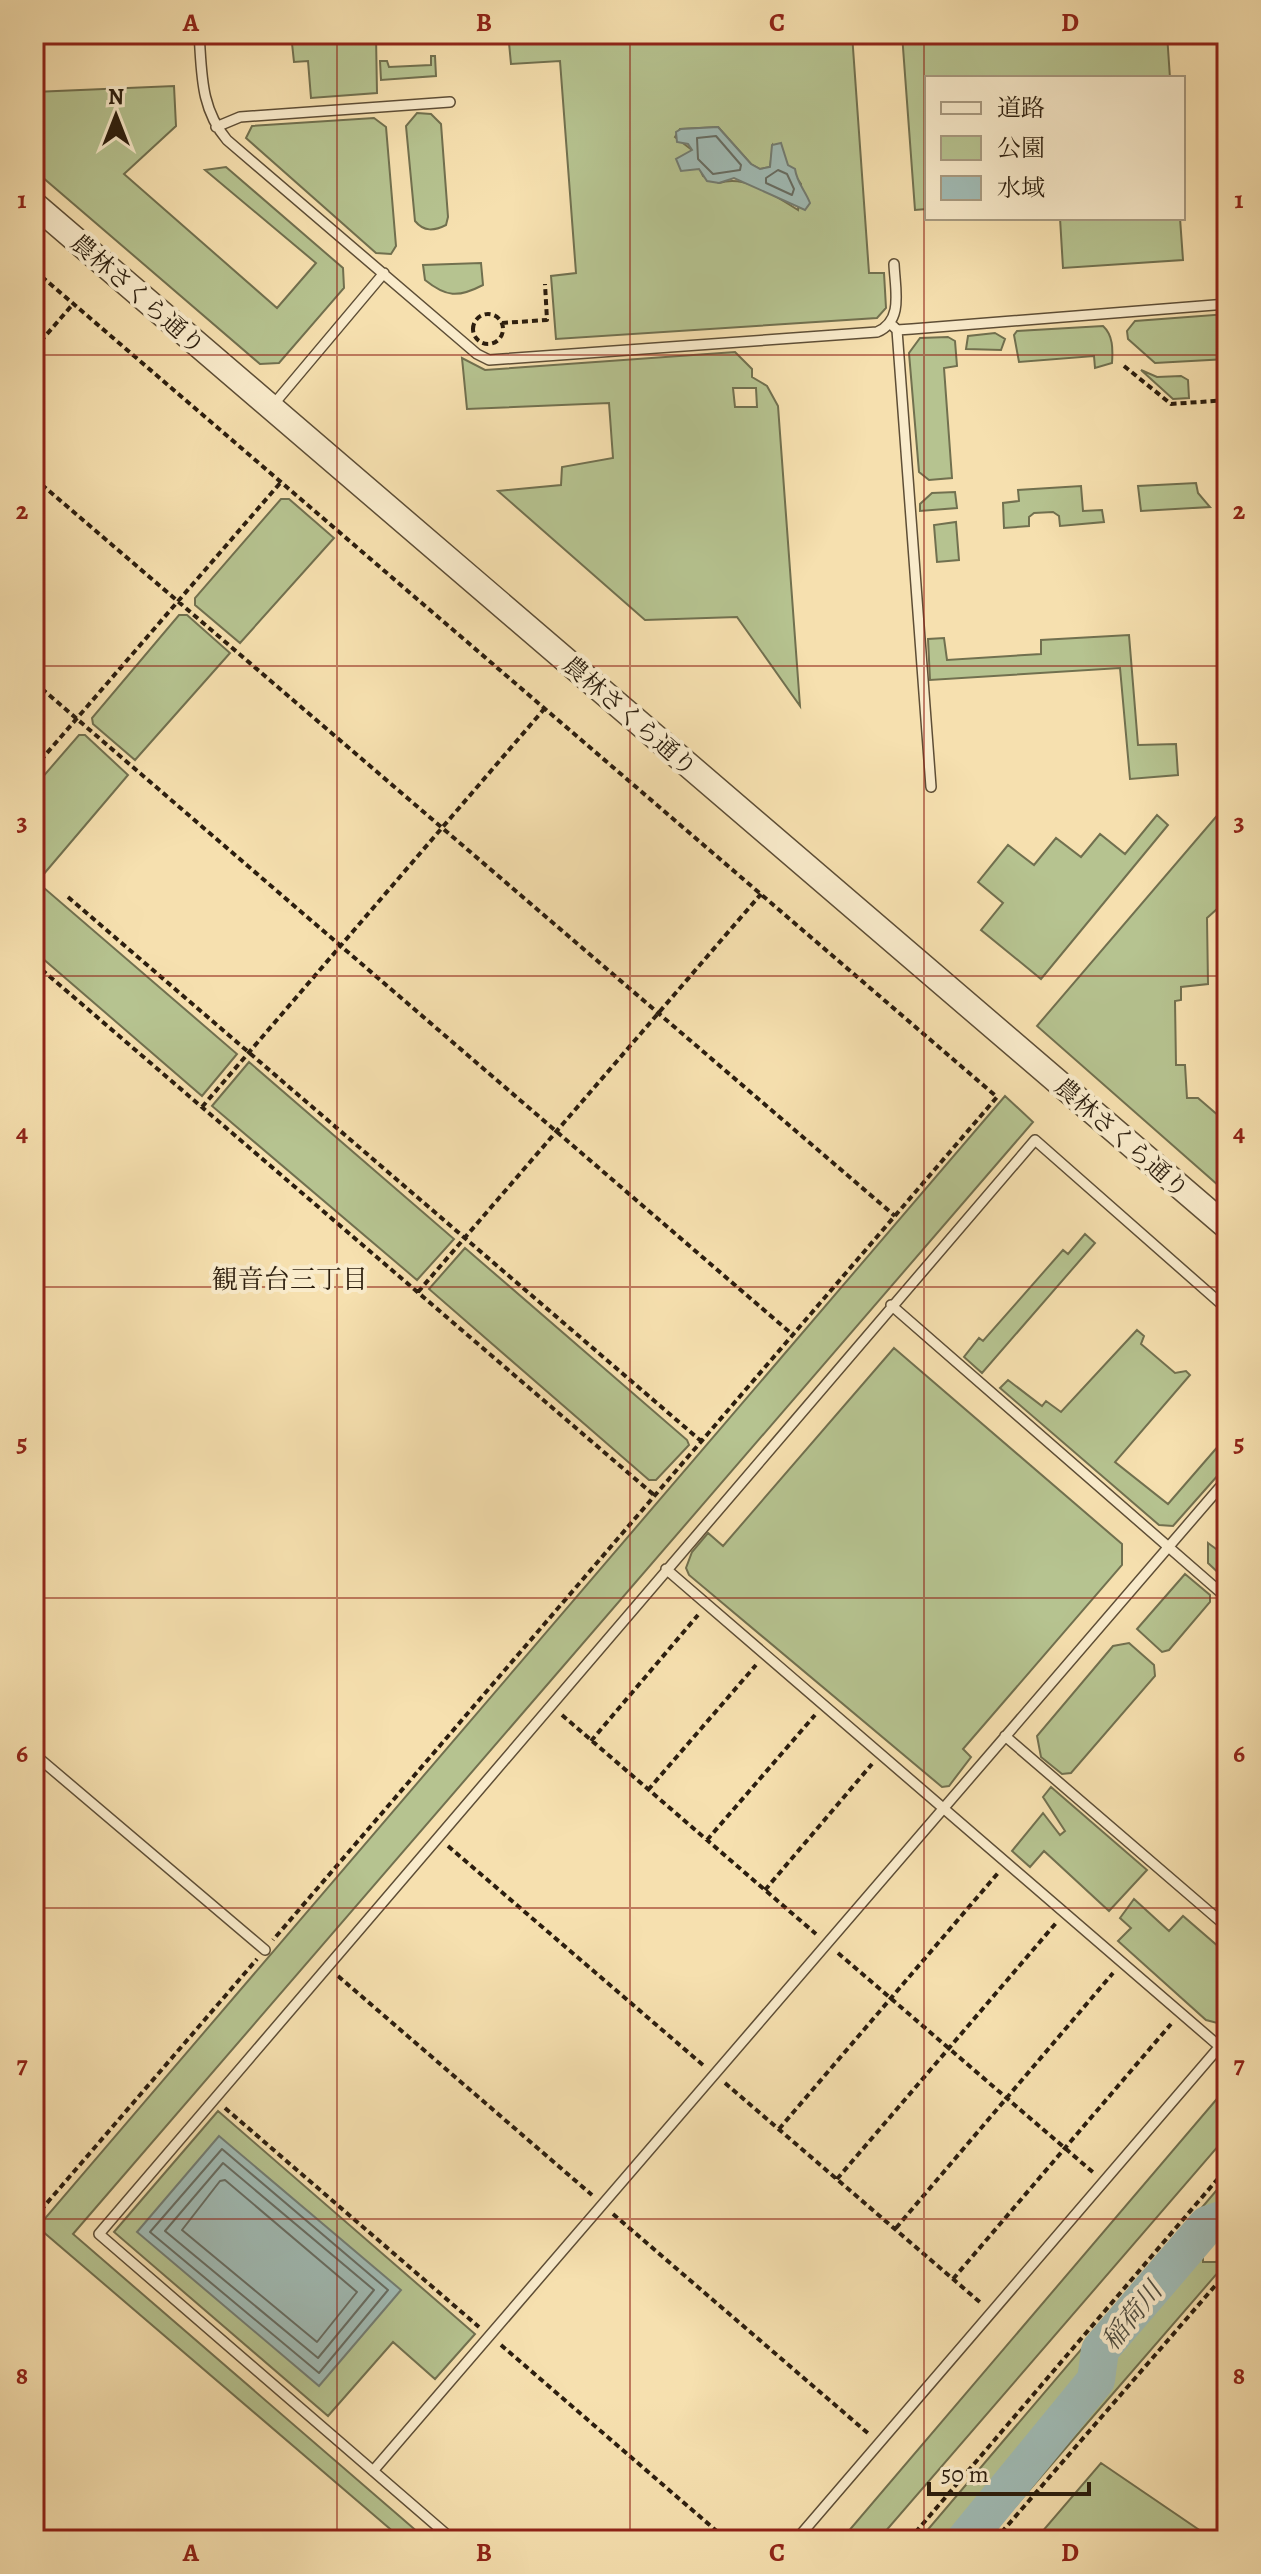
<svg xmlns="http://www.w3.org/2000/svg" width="1261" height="2574" font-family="Alegreya,'Noto Serif JP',serif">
<rect width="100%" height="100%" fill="#f6e0af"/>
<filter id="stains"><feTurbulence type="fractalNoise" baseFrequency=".0025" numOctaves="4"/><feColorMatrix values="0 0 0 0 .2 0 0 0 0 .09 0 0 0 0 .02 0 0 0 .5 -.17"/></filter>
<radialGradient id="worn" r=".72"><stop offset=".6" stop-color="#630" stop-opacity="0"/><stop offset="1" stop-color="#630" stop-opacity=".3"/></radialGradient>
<path fill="#b6c390" stroke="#71704f" stroke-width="2" fill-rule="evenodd" d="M291,34H307L308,41L376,36L377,93L311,98L308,61L294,62Z
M637,34H852L869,273H884L886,308L877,318L556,339L551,276L576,273L560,61L511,64L509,43ZM718,127L751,164L760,169L770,167L773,145L801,184L798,210C775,196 746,174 719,183L703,176L700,169H690L689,154L692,150L675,137L680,129Z
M902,34H1167L1170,78H927V209L915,210Z
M431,56H435L436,76L381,80L380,61H387L389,67L431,65Z
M174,86L176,126L124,174L277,308L316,263L205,170L226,167L343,268L344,288L279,363L260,364L34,170V92Z
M417,113L431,114L441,124L448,217L446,225C434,231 424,232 415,221L406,126Z
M374,118L386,127L396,246L391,254L376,253L246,138L252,126Z
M1060,218H1180L1183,260L1063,268Z
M481,263L483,285C458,298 446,297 425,280L423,265Z
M1227,314V359L1155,363L1128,339L1127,331L1135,321Z
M1103,326C1113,335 1113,349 1112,363L1095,368L1094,356L1019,362L1014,335L1017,331Z
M995,333L1005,339L1001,350L966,349L968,336Z
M948,337L955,341L957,366L944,368L952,478L929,480L919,472L909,353L920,338Z
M735,352L752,369V377L767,386L778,406L800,706L737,617L645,620L498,491L561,485L562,467L613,458L609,403L467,409L462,358L485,370ZM756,388L757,407H735L733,388Z
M1141,370L1157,377L1181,376L1188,380L1189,398L1173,399Z
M1196,483L1198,493L1210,507L1141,511L1138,486Z
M1081,486L1083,511L1102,510L1104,522L1060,526L1059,516L1053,512L1034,513L1029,517V526L1004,528L1003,503L1019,501L1018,490Z
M955,492L957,508L920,511V504L932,493Z
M281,499H289L334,538L240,643L195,605V598Z
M956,522L959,560L937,562L934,525Z
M179,615H187L230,653L135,760L93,724L92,718Z
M1129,635L1138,745L1176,744L1178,775L1130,779L1120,668L930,680L928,639L944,638L947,660L1041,654V640Z
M79,735H85L128,775L37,882L237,1054L202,1096L34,951V787Z
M1227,804V900L1207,918L1208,984L1181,987V1000L1175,1001L1176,1065H1185L1187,1098H1198L1227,1123V1193L1037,1026Z
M1157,815L1168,825L1041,979L981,930L1003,903L978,882L1008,845L1034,865L1056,838L1081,857L1100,834L1125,854Z
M249,1062L454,1239L417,1280L212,1106Z
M1005,1096L1033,1122L73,2234L427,2540H403L41,2230V2223Z
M1085,1234L1095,1243L982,1373L964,1357L979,1338L983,1341L1063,1250L1068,1254Z
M465,1248L687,1440L689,1445L656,1480H649L429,1289Z
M1137,1330L1144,1336L1141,1344L1175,1373L1186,1371L1190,1375L1115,1462L1168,1504L1227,1436V1465L1173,1526L1159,1525L1000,1388L1008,1380L1042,1406L1046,1401L1061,1412Z
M894,1348L1122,1544V1565L963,1749L971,1757L949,1786L942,1787L689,1575L686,1568L692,1552L708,1533L723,1546Z
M1208,1543L1227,1557V1581L1208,1563Z
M1185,1574L1210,1595V1602L1169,1650L1162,1652L1137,1629Z
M1129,1643L1154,1665L1155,1676L1071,1773L1062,1774L1041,1757L1037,1736L1113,1646Z
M1051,1787L1147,1870L1109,1911L1044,1851L1030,1867L1012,1851L1043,1813L1060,1835L1065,1831L1043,1797Z
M1134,1899L1169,1931L1183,1916L1227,1954V2018L1221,2024L1206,2020L1118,1941L1131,1928L1120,1918Z
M1227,2087V2136L878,2540H841Z
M218,2111L475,2334L435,2379L393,2342L328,2416L114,2232Z
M1227,2178V2192L1085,2355L1082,2377L969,2522L942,2540H919Z
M1212,2230L1218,2233L1203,2252V2262H1216L1227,2249V2262L986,2540H977L1110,2381L1105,2356Z
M1101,2463L1214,2540H1035Z"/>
<path fill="#a0bbb5" stroke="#727c72" stroke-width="2" d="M718,127L751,164L760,169L770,167L772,145L781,143L788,165L795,169C797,183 805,190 810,203L805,210L734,178L719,183L707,181L699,169L681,171L676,159L692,150L688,144L677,142L676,132L681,129Z
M219,2136L401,2290L319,2386L137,2232Z"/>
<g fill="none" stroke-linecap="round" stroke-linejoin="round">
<path stroke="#666c62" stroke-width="2" d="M716,136L741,165L740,170L713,174L698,159L697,138Z
M778,170L787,174L794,189L792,195L766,183V178Z
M222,2149L388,2290L319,2373L150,2232Z
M223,2163L374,2290L318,2358L165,2231Z
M225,2180L357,2292L317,2342L182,2230L220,2181Z"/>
<path stroke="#a0bbb5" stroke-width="38" d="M965,2540L1096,2380L1100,2350L1207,2225L1227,2218"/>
<g stroke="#5e4e36" stroke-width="12">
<path id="service" d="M199,34C202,73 200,108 227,140L477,354L489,360L877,332C904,321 895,289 894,264
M216,127L240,117L450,102
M893,326L897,330L912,329L1227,304
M897,330L931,787
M273,405L384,273
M891,1305L1227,1598
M666,1569L1219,2046
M1005,1736L1227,1927
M34,1754L265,1950
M373,2471L1227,1479
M453,2540L99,2234L1035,1140L1227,1309
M796,2540L1227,2038"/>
</g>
<g stroke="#5e4e36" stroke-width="27">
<path id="tertiary" d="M34,204L1227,1227"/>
</g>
<path stroke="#2c1e0e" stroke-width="4" stroke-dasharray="6 4" stroke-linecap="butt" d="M462,43L579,34
M34,270L997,1097L273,1940
M473 329a15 15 0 1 1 30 0a15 15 0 1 1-30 0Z
M502,323L547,320L545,284
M34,349L73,304
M1124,366L1171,404L1227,400
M34,478L895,1216
M34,682L793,1335
M34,768L281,482
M68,897L701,1441
M34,963L654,1495
M202,1107L545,708
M418,1292L761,894
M562,1715L816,1934
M591,1741L698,1615
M648,1790L756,1665
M707,1840L815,1715
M448,1846L703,2065
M765,1890L872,1764
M838,1953L1095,2174
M338,1976L592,2195
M725,2083L982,2304
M225,2108L479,2327
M779,2129L998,1873
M837,2179L1056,1923
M613,2214L870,2435
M34,2218L257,1959
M896,2228L1113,1973
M953,2279L1171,2024
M501,2345L727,2540
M909,2540L1227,2168
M995,2540L1227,2272"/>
<use href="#service" stroke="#f9ebcb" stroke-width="9"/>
<use href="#tertiary" stroke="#f9ebcb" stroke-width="24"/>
</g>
<path fill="none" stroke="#8f2418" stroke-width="2" stroke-opacity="0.55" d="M337,34V2540M630,34V2540M924,34V2540M34,355H1227M34,666H1227M34,976H1227M34,1287H1227M34,1598H1227M34,1908H1227M34,2219H1227"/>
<g text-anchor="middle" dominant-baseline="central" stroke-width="8" stroke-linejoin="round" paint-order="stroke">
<g font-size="24" fill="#2c1e0e" stroke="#f9ebcb">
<text transform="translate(138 294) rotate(41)">農林さくら通り</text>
<text transform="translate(630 716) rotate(41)">農林さくら通り</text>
<text transform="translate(1122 1138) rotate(41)">農林さくら通り</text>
</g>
<g font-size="26" fill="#2c1e0e" stroke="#f9ebcb">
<text x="290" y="1279">観音台三丁目</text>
</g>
<g font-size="26" font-style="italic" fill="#4f4d40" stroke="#f9ebcb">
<text transform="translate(1132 2316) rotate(-51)">稲荷川</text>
</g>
</g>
<rect width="1261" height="2574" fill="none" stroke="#f6e0af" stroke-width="88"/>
<rect x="925" y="76" width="260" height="144" fill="#f9ebcb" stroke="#a7997f" stroke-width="2"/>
<rect x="941" y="102" width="40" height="12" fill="#f9ebcb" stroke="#a7997f" stroke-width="2"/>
<text x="997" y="116" font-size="24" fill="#2c1e0e">道路</text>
<rect x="941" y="136" width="40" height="24" fill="#b6c390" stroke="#a7997f" stroke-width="2"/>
<text x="997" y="156" font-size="24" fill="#2c1e0e">公園</text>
<rect x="941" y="176" width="40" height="24" fill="#a0bbb5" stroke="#a7997f" stroke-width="2"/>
<text x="997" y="196" font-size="24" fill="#2c1e0e">水域</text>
<g transform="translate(116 116)" stroke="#f9ebcb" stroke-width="6" paint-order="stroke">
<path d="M0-6L14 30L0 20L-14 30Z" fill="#2c1e0e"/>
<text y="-12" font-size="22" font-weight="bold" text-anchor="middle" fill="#2c1e0e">N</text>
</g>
<path d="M929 2482v12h160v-12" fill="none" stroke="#2c1e0e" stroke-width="4"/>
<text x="941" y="2482" font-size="24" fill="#2c1e0e" stroke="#f9ebcb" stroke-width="6" paint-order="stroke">50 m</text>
<rect x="44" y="44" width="1173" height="2486" fill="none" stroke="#8f2418" stroke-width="3"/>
<g font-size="26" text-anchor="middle" font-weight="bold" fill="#8f2418">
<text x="191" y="31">A</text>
<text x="484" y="31">B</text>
<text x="777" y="31">C</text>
<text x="1070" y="31">D</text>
<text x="22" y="208">1</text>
<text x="1239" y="208">1</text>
<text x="22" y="519">2</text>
<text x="1239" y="519">2</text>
<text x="22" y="830">3</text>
<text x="1239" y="830">3</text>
<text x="22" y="1141">4</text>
<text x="1239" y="1141">4</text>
<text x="22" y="1451">5</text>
<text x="1239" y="1451">5</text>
<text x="22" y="1762">6</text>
<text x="1239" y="1762">6</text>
<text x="22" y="2073">7</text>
<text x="1239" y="2073">7</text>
<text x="22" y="2384">8</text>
<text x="1239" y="2384">8</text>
<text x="191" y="2561">A</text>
<text x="484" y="2561">B</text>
<text x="777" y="2561">C</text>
<text x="1070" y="2561">D</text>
</g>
<rect width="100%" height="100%" filter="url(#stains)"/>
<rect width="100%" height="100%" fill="url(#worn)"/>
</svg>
